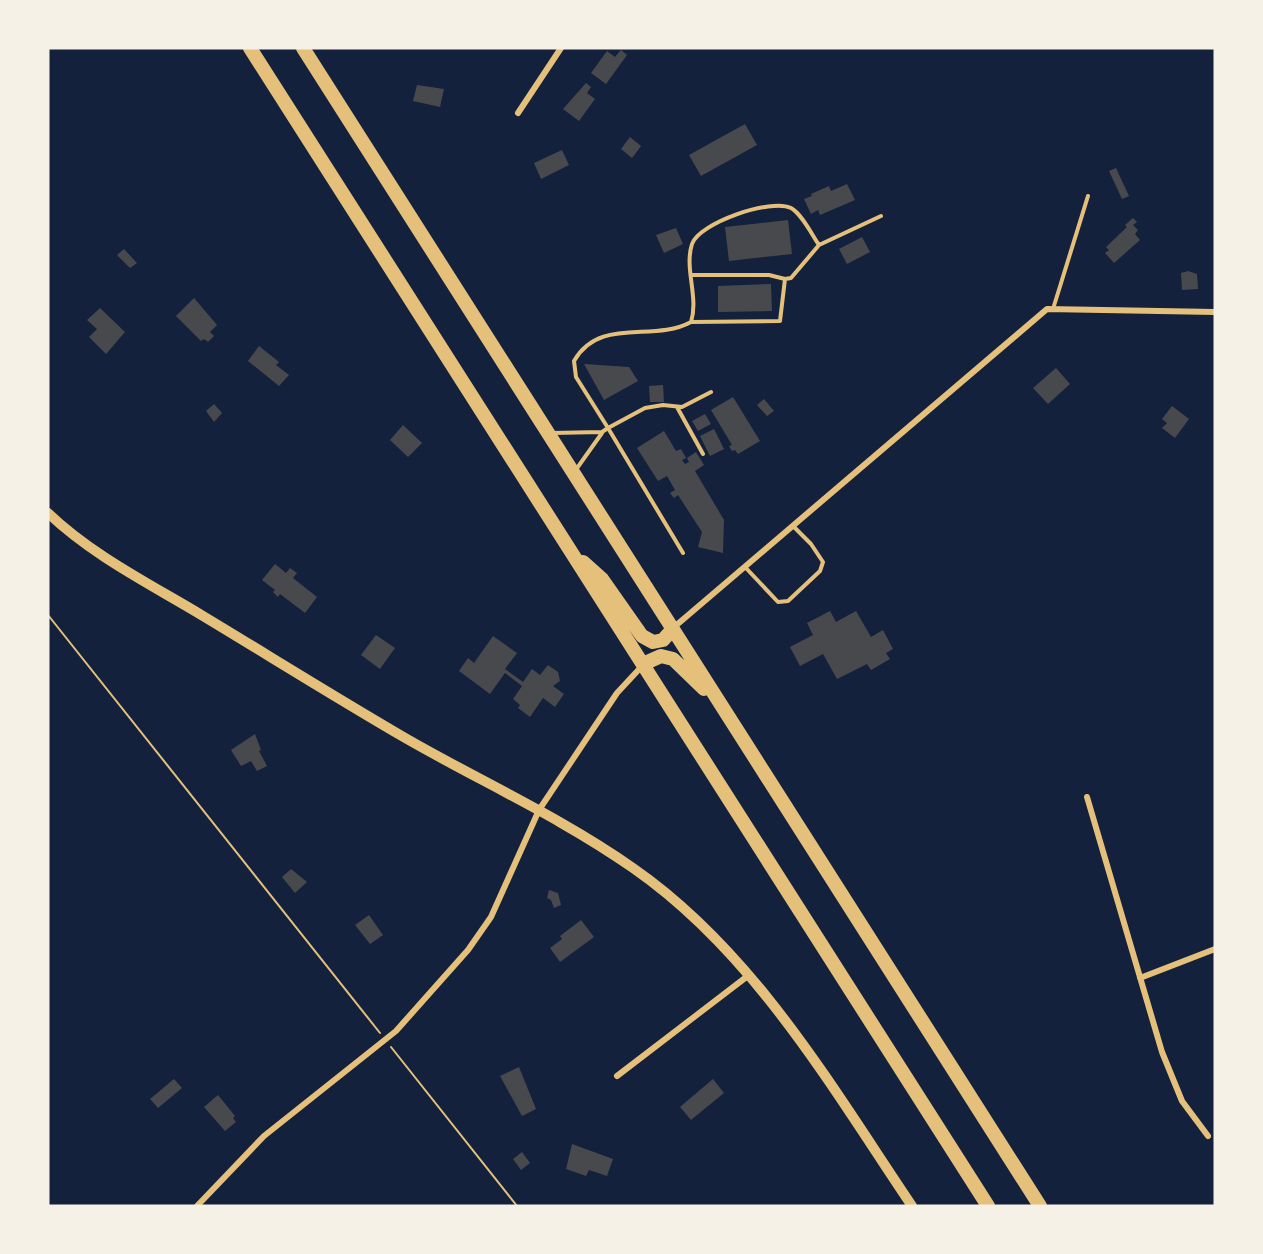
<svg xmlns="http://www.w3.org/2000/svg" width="1263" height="1254" font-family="Literata,serif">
<rect width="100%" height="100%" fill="#14213d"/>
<path fill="#48494c" d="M621,50L627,55L606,84L591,73L607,51L615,57Z
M586,83L591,87L587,93L595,99L579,121L563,109Z
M417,85L444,89L440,107L413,101Z
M745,124L757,145L701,176L689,155Z
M630,137L641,146L632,158L621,149Z
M562,150L569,165L541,179L534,163Z
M1116,168L1129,196L1122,199L1109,171Z
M847,184L855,200L820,215L818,210L811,214L804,199L812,196L811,194L829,186L831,191Z
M1133,218L1137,222L1133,225L1138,230L1135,234L1140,240L1114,263L1105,253L1109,250L1106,247L1127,227L1125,225Z
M788,220L792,254L729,261L725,227Z
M676,228L683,244L664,253L656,235Z
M862,237L870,252L847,264L839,249Z
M124,249L137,263L130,268L117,255Z
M1188,271L1197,274L1198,289L1182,290L1181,273Z
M771,284L772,311L718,312V286Z
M194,298L217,325L210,332L214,336L208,342L204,339L201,341L176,316Z
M100,308L125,332L106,354L89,337L97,329L87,320Z
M259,346L279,362L276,365L289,375L279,386L248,361Z
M584,364L629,367L638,381L604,400Z
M1056,368L1070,384L1048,404L1033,388Z
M663,385L664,402H650L649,386Z
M733,397L760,441L738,454L735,450L732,451L729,446L732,445L711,410Z
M764,399L774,411L767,416L757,405Z
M214,404L222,413L214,422L206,411Z
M1172,406L1189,419L1175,438L1162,428L1167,423L1162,419Z
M705,414L711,424L698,431L692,421Z
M403,425L422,443L408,457L390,440Z
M714,429L724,449L710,456L700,436Z
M664,431L676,451L681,449L686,458L682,460L685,464L689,462L687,458L696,452L704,465L695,471L724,520L723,553L698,547L702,532L678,495L674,498L670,493L675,490L667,476L658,481L637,448Z
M275,564L286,573L290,568L297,573L293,578L317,597L305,613L280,594L278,597L273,592L275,590L262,580Z
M830,611L836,622L856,611L871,637L883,630L893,649L886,653L890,659L871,670L867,664L837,679L823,654L800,666L790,647L813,635L807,623Z
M376,635L395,648L380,669L361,655Z
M493,636L517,653L505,669L523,682L532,669L540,675L548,665L558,672L560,681L553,686L564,694L555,707L543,698L530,717L518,708L520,705L513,699L522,686L505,673L490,694L459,671L468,658L474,663Z
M255,734L261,750L259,751L267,766L257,771L251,761L241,766L231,750Z
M291,869L307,882L295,893L282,877Z
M549,890L558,893L561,905L554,908L551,900L547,898Z
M369,915L383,935L370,944L355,925Z
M581,920L594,937L560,962L550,948L562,939L560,936Z
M519,1067L536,1109L522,1116L500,1076Z
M174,1079L182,1088L158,1108L150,1099Z
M713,1079L724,1093L691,1120L680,1107Z
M218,1095L235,1116L233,1118L236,1122L225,1131L204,1107Z
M572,1144L613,1159L607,1176L589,1170L586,1176L566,1169Z
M522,1152L530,1163L521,1170L513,1159Z"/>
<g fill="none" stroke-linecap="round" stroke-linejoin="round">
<path stroke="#e5c07b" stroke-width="2" d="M48,615L380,1033
M391,1047L517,1206"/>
<path stroke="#e5c07b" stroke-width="4" d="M692,275H769L785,279L791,278L819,245L881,216
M1053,309L1088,196
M691,322L780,321L785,279
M711,392L682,407L663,405L645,408L608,428L576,377L574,361C600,316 653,343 691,322C699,297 684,269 692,244C699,223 771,198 791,208C802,214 812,235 819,245
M677,407L703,454
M552,433L602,432L608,428L683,553
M575,471L602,433
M745,567L778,602L788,601L820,571L823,562L811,544L793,526"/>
<path stroke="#e5c07b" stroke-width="6" d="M518,113L561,48
M673,628L1047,309L1215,312
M1087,797L1162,1052L1182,1101L1208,1136
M1140,978L1215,949
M617,1076L749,975
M197,1206L264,1136L396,1031L468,950L491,917L539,810L617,693L643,665"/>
<path stroke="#e5c07b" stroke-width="10" d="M48,513C93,556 150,584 203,616C271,657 338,699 407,739C482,782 562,818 633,868C754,952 831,1086 912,1206"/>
<path stroke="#e5c07b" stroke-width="14" d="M250,48L988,1206
M303,48L1040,1206
M583,562L602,579L642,636L653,642L663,640L672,630
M643,664L661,656L673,659L704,689"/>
</g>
<rect width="1263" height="1254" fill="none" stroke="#f6f1e7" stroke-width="99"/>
</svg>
